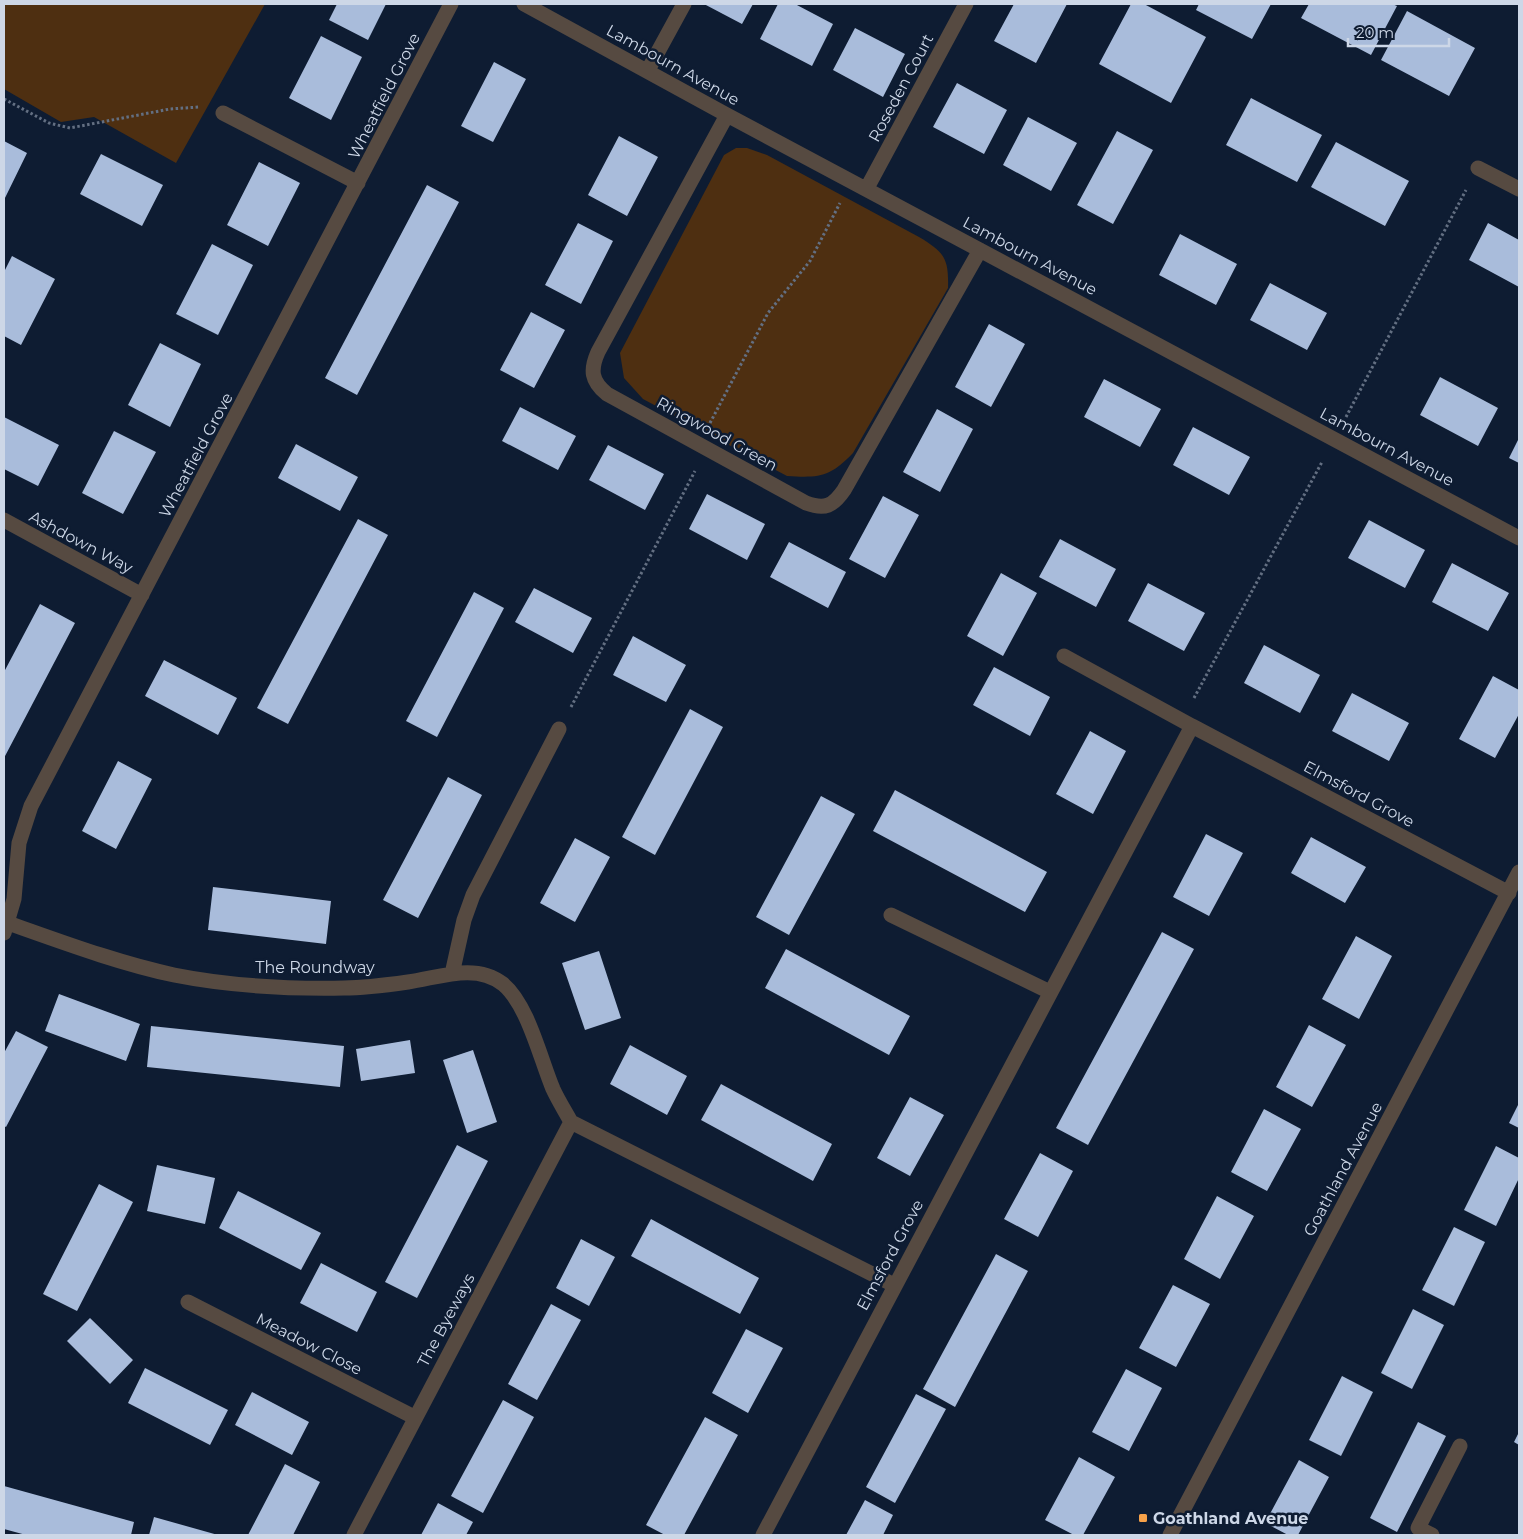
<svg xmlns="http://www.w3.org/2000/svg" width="1523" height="1539" font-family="Montserrat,sans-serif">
<rect width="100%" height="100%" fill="#0e1c32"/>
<path fill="#4e2f11" d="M4,4H265L176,163L94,117L61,122L4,89Z
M736,148H747L767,155L919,237C944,252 949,258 948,288L853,453C830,477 820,478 787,476L643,399L624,378L620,353L724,155Z"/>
<path fill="#a9bcdb" d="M337,4H386L368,40L329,20Z
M704,4H753L742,24Z
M778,4H795L833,24L812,66L760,39Z
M1014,4H1067L1036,63L994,41Z
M1131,4H1144L1206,37L1171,103L1099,64Z
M1199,4H1271L1252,39L1196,10Z
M1309,4H1392L1397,6L1371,55L1301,18Z
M1407,11L1475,48L1449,96L1381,60Z
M855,28L905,54L883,97L833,70Z
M321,36L362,57L331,120L289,98Z
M494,62L526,79L493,142L461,126Z
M957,83L1007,110L984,154L933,127Z
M1251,98L1322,135L1297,182L1226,145Z
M1028,117L1077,143L1051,191L1003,165Z
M1117,131L1153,150L1113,224L1077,205Z
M619,136L658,157L627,216L588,195Z
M4,141L27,153L4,200Z
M1336,142L1409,181L1385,226L1311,187Z
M101,154L163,185L142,226L80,194Z
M259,162L300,183L268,246L227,225Z
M427,185L459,202L357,395L325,378Z
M578,223L613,241L581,304L545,285Z
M1488,223L1519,240V287L1469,260Z
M1180,234L1237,264L1216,305L1159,275Z
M212,244L253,265L218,335L176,314Z
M12,256L55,279L21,345L4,336V272Z
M1270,283L1327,313L1307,350L1250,320Z
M531,312L565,330L534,388L500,370Z
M989,324L1025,344L991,407L955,387Z
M160,343L201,364L170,427L128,405Z
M1440,377L1498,408L1478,446L1420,415Z
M1104,379L1161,409L1140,447L1084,417Z
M520,407L576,436L558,470L502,441Z
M937,409L973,429L940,492L903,472Z
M4,417L59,445L38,486L4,469Z
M1193,427L1250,457L1229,495L1173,465Z
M114,431L156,452L123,514L82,493Z
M1519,438V463L1509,458Z
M296,444L358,477L340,511L278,478Z
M608,445L664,474L645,510L589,480Z
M707,494L765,524L747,560L689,529Z
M883,496L919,515L885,578L849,559Z
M358,519L388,535L288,724L257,708Z
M1369,520L1425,550L1405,588L1348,558Z
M1060,539L1116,569L1096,607L1039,577Z
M789,542L846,572L828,608L770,577Z
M1452,563L1509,593L1488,631L1432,602Z
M1001,573L1037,593L1003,656L967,636Z
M1148,583L1205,613L1184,651L1128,621Z
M534,588L592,618L573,653L515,622Z
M474,592L504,608L437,737L406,721Z
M40,604L75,623L4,758V672Z
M633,636L686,665L666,702L613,675Z
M1264,645L1320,675L1300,713L1244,683Z
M164,660L237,698L218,735L145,696Z
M994,667L1050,697L1030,736L973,705Z
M1493,676L1519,690V714L1495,758L1459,739Z
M1352,693L1409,723L1389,761L1332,731Z
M690,709L723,727L655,855L622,837Z
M1090,731L1126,751L1093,814L1056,794Z
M118,761L152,779L116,849L82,831Z
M448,777L482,795L418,918L383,900Z
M895,790L1047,872L1025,912L873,831Z
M821,796L855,814L789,935L756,917Z
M1206,834L1243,853L1209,916L1173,897Z
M1311,837L1366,867L1345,903L1291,873Z
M575,838L610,857L575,922L540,903Z
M213,887L331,901L326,944L208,930Z
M1162,932L1194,949L1088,1145L1056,1128Z
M1356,936L1392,956L1359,1019L1322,999Z
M786,949L910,1016L889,1055L765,988Z
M599,951L621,1018L585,1030L562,963Z
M59,994L140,1024L126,1061L45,1031Z
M1309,1025L1346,1045L1312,1107L1276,1087Z
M151,1026L344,1046L340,1087L147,1067Z
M16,1031L48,1047L6,1127L4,1126V1053Z
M410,1040L415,1073L361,1081L356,1049Z
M630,1045L687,1076L667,1115L610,1084Z
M473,1050L497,1122L467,1133L443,1060Z
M721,1084L832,1144L813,1181L701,1120Z
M910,1097L944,1115L910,1176L877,1158Z
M1519,1103V1128L1509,1123Z
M1264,1109L1301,1129L1267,1191L1231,1172Z
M457,1145L488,1161L417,1298L385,1282Z
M1496,1146L1519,1158V1178L1496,1226L1464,1210Z
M1040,1153L1073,1171L1038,1237L1004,1219Z
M157,1165L215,1178L205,1224L147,1211Z
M99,1184L133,1202L77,1311L43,1294Z
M238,1191L321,1233L301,1270L219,1228Z
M1217,1196L1254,1216L1220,1279L1184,1259Z
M651,1219L759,1278L740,1314L631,1256Z
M1454,1227L1485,1242L1454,1306L1422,1290Z
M581,1239L615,1257L589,1306L556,1288Z
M996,1254L1028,1271L955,1407L923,1389Z
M321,1263L377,1292L357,1332L300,1303Z
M1173,1285L1210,1304L1176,1367L1139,1348Z
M551,1304L581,1320L537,1400L508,1384Z
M1413,1309L1444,1325L1412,1389L1381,1373Z
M90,1318L133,1360L110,1384L67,1341Z
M746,1329L783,1348L748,1413L712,1393Z
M145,1368L228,1410L210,1445L128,1403Z
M1126,1369L1162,1388L1129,1451L1092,1432Z
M1342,1376L1373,1392L1341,1456L1309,1440Z
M252,1392L309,1422L292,1455L235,1425Z
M916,1394L946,1409L895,1503L866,1487Z
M503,1400L534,1417L483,1513L451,1496Z
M705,1417L738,1435L684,1535H665L646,1525Z
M1418,1422L1446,1436L1397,1532L1370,1518Z
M1519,1432V1445L1514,1442Z
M1079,1457L1115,1477L1083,1535H1074L1045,1520Z
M1299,1460L1329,1477L1298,1535H1288L1265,1523Z
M285,1464L320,1482L293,1535H248Z
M4,1486L134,1522L131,1535H26L4,1529Z
M865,1500L893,1515L883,1535H846Z
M438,1503L473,1522L466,1535H421Z
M154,1517L218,1535H149Z"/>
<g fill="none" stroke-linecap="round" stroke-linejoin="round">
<path stroke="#636f82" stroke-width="3" stroke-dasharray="2.5 2.5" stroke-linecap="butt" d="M4,99L49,123L70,128L170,109L199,107
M1346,417L1466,190
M710,423L768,313L810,261L840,203
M1194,698L1322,462
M571,707L695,471"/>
<path stroke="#564a41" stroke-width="15" d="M524,4L727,115L1519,538
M648,70L684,4
M223,113L358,183
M727,115L598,352C590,370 591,381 607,394L806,503C825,510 833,506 844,490L980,250
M1478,168L1519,189
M867,188L966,4
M4,520L142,595
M1064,656L1192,726
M891,915L1050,992
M8,923C62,942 118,963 174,975C229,986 287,989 344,988C365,988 387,985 408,982C438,978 475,962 503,984C528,1005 540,1058 553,1089C558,1100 565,1111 571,1122
M4,933L14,899L19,843L31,806L451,4
M452,974L464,920L473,895L559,729
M188,1302L414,1417
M354,1535L571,1122L894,1285
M763,1535L1192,726L1509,893
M1170,1535L1519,872
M1432,1535L1418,1528L1460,1446"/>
</g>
<rect fill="#f7a149" stroke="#0e1c32" stroke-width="2" x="1138" y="1513" width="10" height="10" rx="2.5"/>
<g text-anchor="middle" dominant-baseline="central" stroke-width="5" stroke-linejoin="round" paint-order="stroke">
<g font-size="16" fill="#cdd7e7" stroke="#0e1c32">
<text transform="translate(673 65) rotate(29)">Lambourn Avenue</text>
<text transform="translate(901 88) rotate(-62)">Roseden Court</text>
<text transform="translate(384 96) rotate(-63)">Wheatfield Grove</text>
<text transform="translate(1030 256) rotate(28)">Lambourn Avenue</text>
<text transform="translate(717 434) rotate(29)">Ringwood Green</text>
<text transform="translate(1387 447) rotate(28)">Lambourn Avenue</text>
<text transform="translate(196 455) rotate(-62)">Wheatfield Grove</text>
<text transform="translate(81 542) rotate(28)">Ashdown Way</text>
<text transform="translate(1359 794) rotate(28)">Elmsford Grove</text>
<text x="315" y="967">The Roundway</text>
<text transform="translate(1343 1169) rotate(-62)">Goathland Avenue</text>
<text transform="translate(890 1255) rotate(-62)">Elmsford Grove</text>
<text transform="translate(446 1320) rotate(-62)">The Byeways</text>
<text transform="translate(309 1344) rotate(27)">Meadow Close</text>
</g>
<g font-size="16" font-weight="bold" fill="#cdd7e7" stroke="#0e1c32" text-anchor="start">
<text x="1153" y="1518">Goathland Avenue</text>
</g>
</g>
<rect width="1523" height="1539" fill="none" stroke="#cdd7e7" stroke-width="10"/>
<path d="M1348 38v8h101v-8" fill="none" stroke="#cdd7e7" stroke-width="2.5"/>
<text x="1356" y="38" font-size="15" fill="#cdd7e7" stroke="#0e1c32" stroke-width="4" paint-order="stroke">20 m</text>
</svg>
